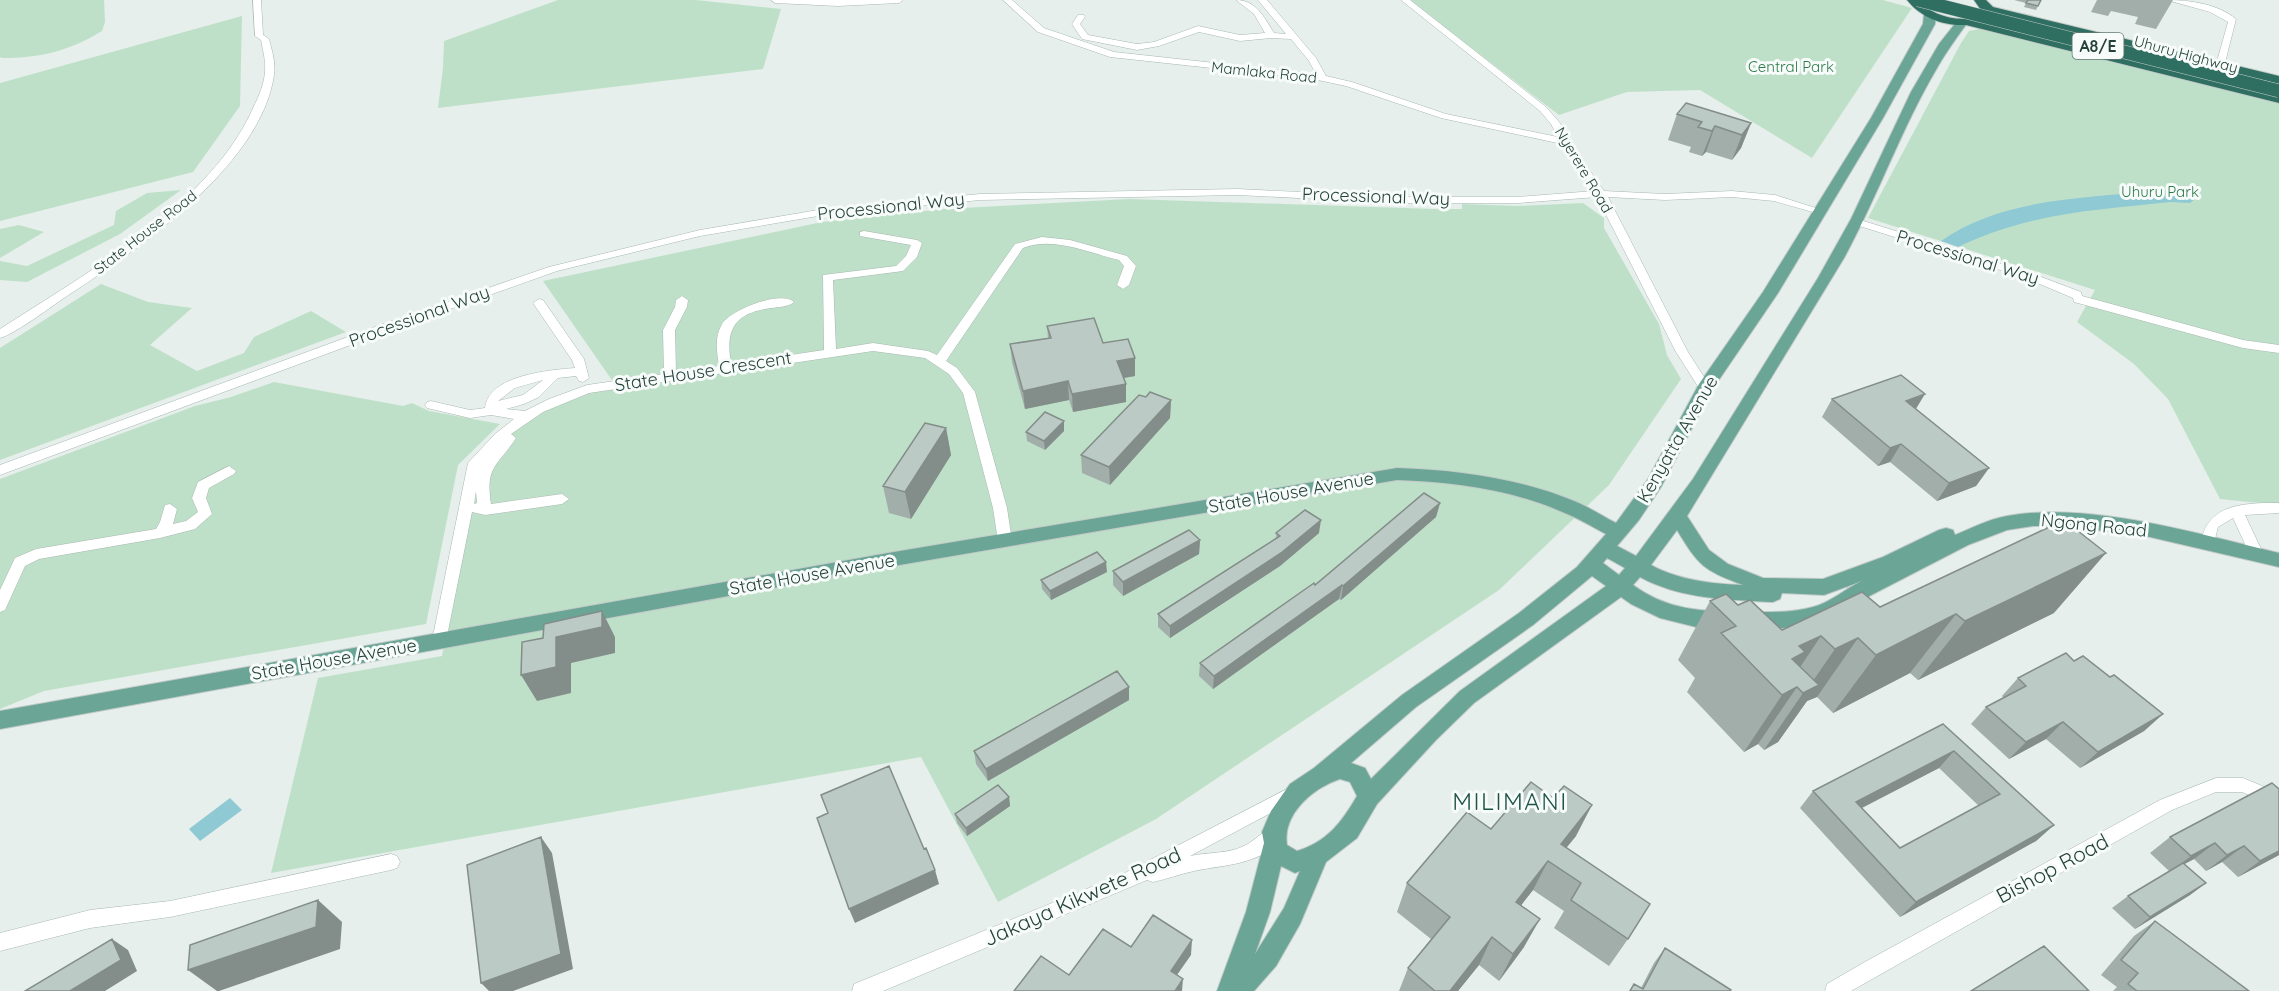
<svg xmlns="http://www.w3.org/2000/svg" width="2279" height="991" font-family="Quicksand,sans-serif">
<rect width="100%" height="100%" fill="#e6efeb"/>
<path fill="#bfe0c8" d="M0,0H104L105,22L102,31C69,51 41,58 2,58L0,57Z
M558,0H696L781,9L763,69L438,108L443,68L444,41Z
M1409,0H1883L1912,8L1812,158L1700,90L1627,92L1559,115Z
M242,16L240,106L193,172L0,221V83Z
M1989,27L2279,98V505L2220,499L2168,399L2134,364L2077,322L2095,290L1868,218L1961,43L1969,31Z
M181,190L120,234L27,282L0,280V261L27,266L114,225L116,211L147,193Z
M1129,199L1434,209H1462V204L1517,206L1583,203L1604,218V228L1659,324L1667,355L1681,379L1609,485L1499,590L1156,819L998,902L921,757L271,873L318,678L442,656L478,475L499,442L558,400L616,386L543,281L822,222L944,209Z
M19,225L44,232L0,258V229Z
M101,284L148,302L192,308L150,345L197,371L244,353L254,337L311,311L346,332L0,460V348Z
M274,382L403,406L412,403L429,411L500,424L458,465L426,624L44,691L0,709V479L195,406L231,397Z"/>
<path fill="#8ec9d4" d="M2168,190L2188,191L2195,199L2190,203L2171,202C2094,210 2029,213 1958,247L1941,241C2005,196 2093,198 2168,190Z
M230,798L242,810L200,841L189,829Z"/>
<g fill="none" stroke-linecap="round" stroke-linejoin="round">
<g stroke="#a8b8b2" stroke-width="1">
<path id="minor" d="M253,0H261L263,35L269,39C272,51 276,63 274,75C261,165 140,248 70,294C53,305 17,333 0,338V329C86,273 212,204 254,106C259,96 264,84 265,72C266,61 263,51 261,40L255,36Z
M771,0H903L899,3L838,6L775,3Z
M1003,0H1012L1044,28L1114,52L1316,74L1309,61L1291,39L1271,38L1240,41L1199,32L1159,46L1137,50L1082,39L1072,24L1078,15H1084L1085,17L1080,24L1088,35L1137,44L1154,42L1198,26L1240,35L1265,33L1254,14L1236,0C1256,0 1264,17 1274,33L1286,34L1258,0H1267L1316,58L1326,76L1352,82L1446,114L1558,137L1551,124L1540,111L1401,0H1410L1546,107L1560,123L1570,142L1604,191L1665,194L1732,191L1775,195L1825,211L1820,214L1774,201L1732,197L1665,200L1608,197L1688,352L1711,388L1705,392L1701,391L1676,352L1597,197L1518,203H1398L1238,195L980,200L818,216L700,236L557,271L391,330L0,475V465L383,324L549,267L700,230L818,210L980,194L1238,189L1398,197H1518L1594,191L1562,144L1441,118L1346,86L1313,79L1110,57L1038,32Z
M2167,0C2190,0 2218,4 2236,19L2224,67L2216,65L2228,22L2210,12Z
M1857,219L2031,273L2081,292L2082,296L2243,340L2279,345V353L2243,348L2074,302L2073,298L2023,277L1853,224L1852,222Z
M864,231L917,240L922,243L917,257L903,271L833,280L836,349L873,343L928,351L937,355L1015,244L1042,237L1070,240L1127,256L1136,266L1129,285L1123,289L1117,285L1124,266L1119,260C1089,253 1053,236 1023,248L946,361L957,368L975,392L1007,508L1012,541L1010,545H1000L998,541L993,508L963,393L949,374L925,358L873,351L589,393L543,412L511,434L516,438C498,466 485,465 491,504L562,494L569,499L562,504L485,515L472,512L446,641L444,645L439,647L434,645L432,641L468,463L495,434L514,419L491,415L470,418L427,408L425,405L427,402L431,401L470,410L485,408C488,375 550,370 575,368L572,360L533,303L539,299L543,300L584,359L589,378L583,382L579,381L576,376L558,378L539,397L524,404L506,409L525,411L549,399L587,385L664,374L663,330L675,307L676,300L682,296L688,300L687,307L675,330L676,372L719,366C717,351 714,338 722,324C731,310 780,290 794,302C788,307 779,307 771,308C735,313 725,328 731,364L824,350L823,275L896,266L906,256L911,245L860,236V232ZM543,380L523,395L498,401L515,388ZM476,491L477,503L474,504Z
M229,466L236,471L234,474L209,488L206,498L212,514L195,529L160,538L39,559L25,566L5,610L0,612V590L15,558L36,549L156,529L160,522L165,505L170,504L177,509L173,524L186,521L198,512L192,498L198,482Z
M2279,503V513L2245,515L2263,553L2261,557H2251L2233,518L2218,527L2213,547H2203L2201,543C2207,503 2245,503 2279,503Z
M2216,778H2243L2279,793V808L2242,792H2216L2172,810L1851,991H1825L1827,984L1863,963L2160,800Z
M1291,787L1297,789L1299,794L1297,799L1190,856C1208,852 1228,854 1244,846C1255,841 1262,831 1273,827L1279,830L1281,835C1268,865 1221,865 1194,871C1180,874 1167,879 1153,882L1147,880L883,991H852L854,984L1121,875Z
M391,854L397,856L400,862L397,868L391,870L170,917L90,928L0,951V933L90,910L170,901Z"/>
</g>
<g stroke="#c2cac8" stroke-width="2">
<path id="major" d="M1930,11L1936,14L1935,24L1883,118L1778,293L1712,390L1661,487L1639,520L1617,546L1636,556L1693,479L1818,278L1851,219L1911,92L1939,44L1958,20L1962,19L1968,22C1957,37 1946,52 1937,68C1901,129 1878,196 1844,258L1687,516L1709,550L1728,564L1763,578L1823,579L1883,557L1939,530L1946,528L1953,530L1955,535C1972,528 1989,519 2007,516C2088,501 2199,534 2279,553V567L2150,537L2064,526H2033L2007,530L1968,545L1819,622L1783,628L1696,627L1660,618L1631,604L1621,597L1474,703L1436,740L1377,804L1357,838L1326,862L1300,924L1276,966L1254,991H1217L1246,912L1264,843L1262,832L1271,811L1290,784L1314,768L1402,695L1519,613L1577,567L1606,534C1591,526 1576,517 1560,511C1509,489 1453,482 1397,480L888,567L0,729V711L888,553L1397,468C1457,470 1518,478 1574,501C1589,507 1602,516 1616,523L1648,479L1699,384L1763,292L1871,118L1923,24L1924,14ZM1677,530C1699,566 1703,570 1743,585C1712,584 1678,580 1651,565ZM1607,558L1625,568L1619,575L1603,563ZM1592,576L1606,586L1460,691L1371,779L1365,768L1351,763L1416,707L1533,625ZM1640,577C1680,599 1729,600 1773,602L1780,599L1782,593L1824,595L1862,581C1846,588 1830,603 1813,607C1792,613 1770,612 1748,612C1704,611 1670,612 1633,585ZM1340,779L1350,782L1357,796C1342,822 1327,842 1297,851L1287,845C1282,814 1313,788 1340,779ZM1281,866L1295,873L1300,871L1284,908L1255,954L1270,912Z"/>
</g>
<g stroke="#c2cac8" stroke-width="2">
<path id="highway" d="M1907,0H1919C1932,17 1965,25 1983,13L1974,0H1986L1993,7L2279,76V84L1995,14L1982,22L2279,95V103L1966,25C1944,26 1921,18 1907,0Z"/>
</g>
<use href="#minor" fill="#fff" fill-rule="evenodd"/>
<use href="#major" fill="#6aa596" fill-rule="evenodd"/>
<use href="#highway" fill="#2f6f62" fill-rule="evenodd"/>
<g stroke="#c2cac8" stroke-width="14" stroke-linecap="butt">
<path id="highway-bridge" d="M1918,0L2279,91"/>
</g>
<use href="#highway-bridge" stroke="#2f6f62" stroke-width="13"/>
</g>
<path fill="#a1aea9" fill-rule="evenodd" d="M2014,0H2041L2036,10L2024,7L2026,3Z
M2097,0H2173L2156,29L2135,24L2138,17L2111,11L2108,16L2091,12Z
M1677,114L1751,123L1741,148L1732,160L1706,152L1702,156L1689,152L1691,147L1668,140Z
M1047,326L1103,343L1135,358V376L1124,378L1126,402L1073,412L1069,400L1025,409L1012,362L1010,344L1048,338Z
M1146,397L1171,400L1170,418L1110,485L1082,473L1081,455Z
M1832,399L1916,409L1989,468L1976,486L1937,501L1890,462L1878,466L1822,417Z
M1064,421V431L1045,450L1027,441L1026,432Z
M946,428L951,455L911,519L889,513L883,486Z
M1440,503L1436,517L1341,600L1339,599L1213,689L1199,676L1200,663L1315,585Z
M1276,533H1319L1280,566L1170,638L1158,627V614L1276,539Z
M1200,540L1199,554L1123,596L1113,585V571Z
M1107,572L1051,600L1042,589L1041,580Z
M1710,601L1738,605L1782,630L1880,607L2054,613L1918,680L1910,673L1833,713L1817,697L1807,701L1778,742L1764,750L1758,744L1744,752L1687,692L1695,678L1678,660Z
M2074,661L2110,677L2163,714L2144,731L2080,768L2046,739L2009,759L1971,724L1986,707L2004,698L2002,696L2018,678Z
M1129,687V700L988,781L976,764L974,751Z
M1943,724L2054,825L2036,841L1900,917L1800,808L1813,791ZM1939,768L1979,806L1900,848L1862,808Z
M2272,783L2279,855L2238,877L2222,862L2206,871L2194,859L2184,864L2206,883L2190,895L2135,929L2112,908L2128,896L2169,871L2150,853L2170,837Z
M1009,797L1010,806L967,836L957,823L955,814Z
M1576,836L1566,848L1628,939L1609,966L1554,928L1564,911L1533,890L1521,905L1524,947L1499,981L1479,965L1458,991H1399L1408,968L1431,939L1397,912L1407,883Z
M2155,921L2249,991H2113L2117,987L2101,975L2134,936Z
M1665,948L1730,991H1629L1634,984L1641,988L1654,963Z"/>
<path fill="#838d89" d="M1751,123L1741,148L1732,160L1742,135Z
M1715,126L1706,152L1702,156L1712,131Z
M1135,358V376L1117,379V361Z
M1068,381L1069,400L1025,409L1023,391Z
M1126,384V402L1073,412L1072,394Z
M1925,394L1914,412L1906,401Z
M1171,400L1170,418L1110,485L1109,467Z
M1064,421V431L1045,450L1044,441Z
M946,428L951,455L911,519L905,492Z
M1901,444L1890,462L1878,466L1890,448Z
M1989,468L1976,486L1937,501L1949,483Z
M1440,503L1436,517L1341,600L1343,586Z
M1321,520L1319,533L1280,566L1170,638V626Z
M1200,540L1199,554L1123,596V582Z
M2106,553L2054,613L1918,680L1965,621Z
M1106,562L1107,572L1051,600L1050,591Z
M1342,585L1339,599L1213,689L1214,676Z
M602,611L615,637V653L571,663V693L537,701L521,675L556,637Z
M1956,614L1910,673L1833,713L1876,655Z
M1821,636L1782,694L1773,686L1799,646Z
M1858,638L1817,697L1807,701L1778,742L1764,750L1803,693L1806,691L1835,649Z
M1129,687V700L988,781L986,769Z
M1797,687L1758,744L1744,752L1782,695Z
M2163,714L2144,731L2080,768L2098,752Z
M2063,722L2046,739L2009,759L2026,742Z
M1954,751L1939,768L1842,818L1856,802Z
M1009,797L1010,806L967,836L966,828Z
M1592,805L1576,836L1553,864L1561,844Z
M2054,825L2036,841L1900,917L1916,902Z
M541,837L552,853L573,969L513,991H489L481,983Z
M2215,843L2194,859L2170,872L2191,856Z
M2244,846L2222,862L2206,871L2227,855Z
M2279,851V855L2238,877L2260,861Z
M1548,861L1533,890L1502,930L1516,902Z
M935,870L939,884L855,923L849,909Z
M2206,883L2190,895L2135,929L2150,917Z
M318,900L342,922L340,949L219,991H217L188,970Z
M1540,919L1524,947L1499,981L1513,954Z
M1492,937L1479,965L1458,991H1450Z
M112,939L128,950L137,971L105,991H70Z
M1192,940L1191,955L1170,985L1171,971Z
M1183,979L1182,991H1175Z"/>
<path fill="#bbcac4" stroke="#838d89" stroke-width="1.5" fill-rule="evenodd" d="M2028,0H2041L2038,6L2026,3Z
M1686,103L1751,123L1742,135L1715,126L1712,131L1698,127L1702,122L1677,114Z
M1094,318L1103,343L1128,339L1135,358L1117,361L1126,384L1072,394L1068,381L1023,391L1010,344L1051,338L1047,326Z
M1901,375L1925,394L1906,401L1989,468L1949,483L1901,444L1890,448L1832,399Z
M1150,392L1171,400L1109,467L1081,455L1139,395L1146,397Z
M1045,412L1064,421L1044,441L1026,432Z
M925,423L946,428L905,492L883,486Z
M1424,493L1440,503L1343,586L1342,585L1214,676L1200,663L1314,583L1315,585Z
M1305,510L1321,520L1281,553L1170,626L1158,614L1280,536L1276,533Z
M2064,520L2106,553L1965,621L1956,614L1876,655L1858,638L1835,649L1821,636L1799,646L1805,652L1792,659L1819,685L1803,693L1797,687L1782,695L1721,633L1736,626L1710,601L1726,594L1738,605L1750,600L1782,630L1862,592L1880,607Z
M1189,530L1200,540L1123,582L1113,571Z
M1097,552L1106,562L1050,591L1041,580Z
M602,611V627L556,637V667L521,675L522,642L543,638L544,624Z
M2066,653L2074,661L2083,656L2110,677L2114,675L2163,714L2098,752L2063,722L2026,742L1986,707L2026,686L2018,678Z
M1117,671L1129,687L986,769L974,751Z
M1943,724L2054,825L1916,902L1813,791ZM1954,751L2000,794L1900,848L1856,802Z
M889,766L924,849L926,848L935,870L849,909L817,818L828,813L821,795Z
M1531,782L1553,798L1564,786L1592,805L1561,844L1650,904L1628,939L1571,900L1581,883L1548,861L1516,902L1540,919L1513,954L1492,937L1450,991H1435L1408,968L1450,917L1407,883L1467,812L1491,829Z
M2272,783L2279,789V851L2260,861L2244,846L2227,855L2215,843L2191,856L2170,837Z
M998,785L1009,797L966,828L955,814Z
M541,837L561,954L481,983L467,865Z
M2183,863L2206,883L2150,917L2128,896Z
M318,900L316,927L188,970L190,945Z
M1153,915L1192,940L1171,971L1183,979L1175,991H1014L1041,956L1069,975L1103,929L1131,947Z
M2155,921L2249,991H2137L2128,984L2138,973L2121,960Z
M112,939L121,960L70,991H25Z
M2044,946L2089,991H1971Z
M1665,948L1731,990L1730,991H1630L1634,984L1643,989Z"/>
<g text-anchor="middle" dominant-baseline="central" stroke-width="6" stroke-linejoin="round" paint-order="stroke">
<g font-size="15" fill="#24423a" stroke="#f7fbf9">
<text transform="translate(2186 54) rotate(15)">Uhuru Highway</text>
<text transform="translate(1264 72) rotate(6)">Mamlaka Road</text>
<text transform="translate(1584 170) rotate(59)">Nyerere Road</text>
<text transform="translate(145 232) rotate(-38)">State House Road</text>
</g>
<g font-size="15" fill="#2d7a4b" stroke="#f7fbf9">
<text x="1791" y="66">Central Park</text>
<text x="2160" y="191">Uhuru Park</text>
</g>
<rect fill="#f7fbf9" stroke="#637a73" stroke-width="1.5" x="2072.5" y="33" width="51" height="26" rx="4.5"/>
<g font-size="16" font-weight="bold" fill="#24423a">
<text x="2098" y="46">A8/E</text>
</g>
<g font-size="18" fill="#24423a" stroke="#f7fbf9">
<text transform="translate(1376 196) rotate(2)">Processional Way</text>
<text transform="translate(891 206) rotate(-6)">Processional Way</text>
<text transform="translate(1968 257) rotate(17)">Processional Way</text>
<text transform="translate(419 316) rotate(-20)">Processional Way</text>
<text transform="translate(703 371) rotate(-9)">State House Crescent</text>
<text transform="translate(1677 439) rotate(-60)">Kenyatta Avenue</text>
<text transform="translate(1291 492) rotate(-10)">State House Avenue</text>
<text transform="translate(2094 525) rotate(6)">Ngong Road</text>
<text transform="translate(812 574) rotate(-10)">State House Avenue</text>
<text transform="translate(334 659) rotate(-10)">State House Avenue</text>
</g>
<g font-size="21" fill="#24423a" stroke="#f7fbf9">
<text transform="translate(2052 868) rotate(-28)">Bishop Road</text>
<text transform="translate(1082 896) rotate(-24)">Jakaya Kikwete Road</text>
</g>
<g font-size="24" letter-spacing="1.5" fill="#1f5548" stroke="#f7fbf9">
<text x="1510" y="801">MILIMANI</text>
</g>
</g>
</svg>
